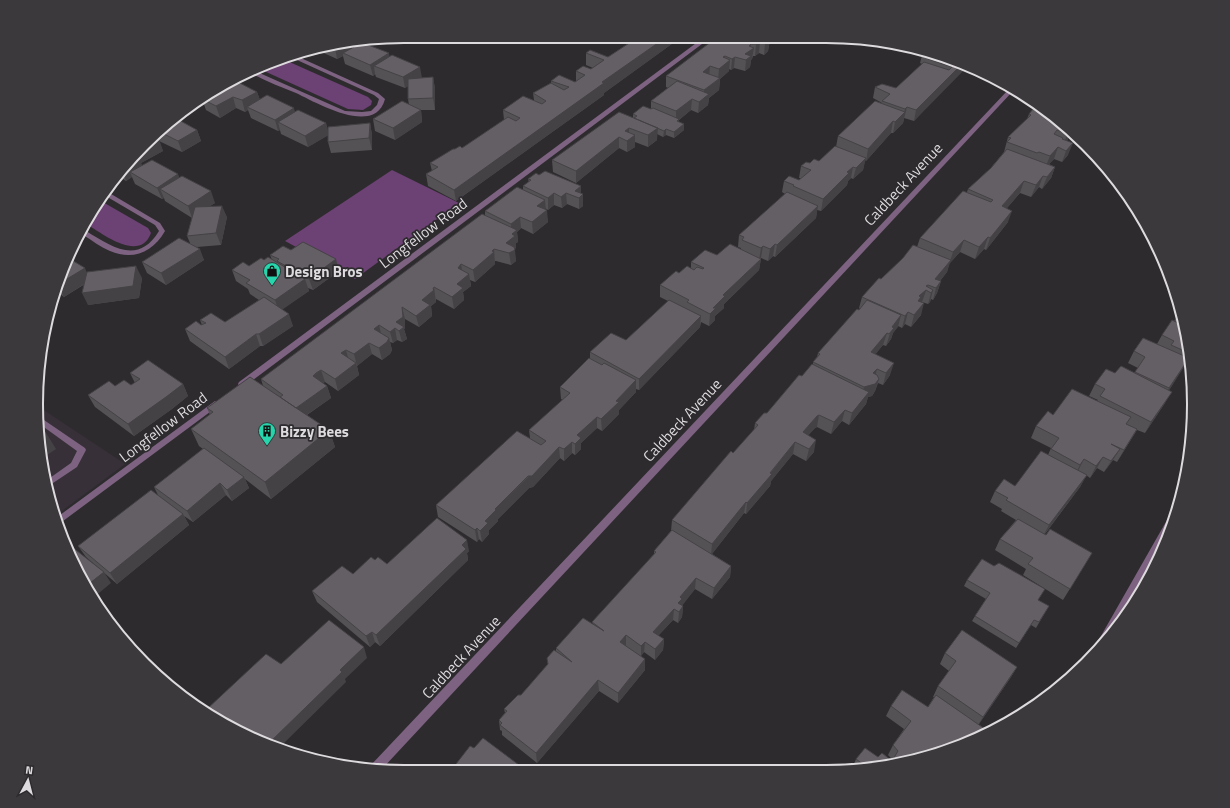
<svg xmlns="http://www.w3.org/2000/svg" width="1230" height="808" font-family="'Titillium Web',sans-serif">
<rect width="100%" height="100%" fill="#2e2b2f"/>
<path fill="#383039" d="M39,407L125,464L55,516L48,499Z"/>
<path fill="#6c4173" d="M285,60L368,97L372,101L371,105L363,110L348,109L264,71Z
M392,170L459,203L355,279L285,241Z
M101,201L148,228L151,233C140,263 103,234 88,225Z"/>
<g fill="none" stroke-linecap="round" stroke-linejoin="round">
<path fill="#7d6381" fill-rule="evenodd" d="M41,418L85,448L86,450L77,467L47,487V480L71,463L77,451L41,425Z"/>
<path fill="#7d6381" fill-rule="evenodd" d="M703,38H710L245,386H239L238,384L239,382Z
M292,54L378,93L385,99C375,137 317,103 296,93C281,87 265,81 251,73L255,71L345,111L362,112L371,111L377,105L379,99L374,95L286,55Z
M1008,90L1012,92L382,769H370L371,765Z
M106,191L160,223L165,231C153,252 133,261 110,251C100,247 92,240 83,235L85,231H86C111,246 138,266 159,231L155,225L104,195Z
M215,401L219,404L218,406L59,524L56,518Z
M1175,506H1178L1172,527L1113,633L1103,646L1093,656L1091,653L1093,650Z"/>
</g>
<path fill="#555256" d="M632,38H680L604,93V95L456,201L428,186L426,174L432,171L430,163L455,149L462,148L504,120L503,110L534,100L533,93L551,83V81L575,82H576V71L591,69L593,68L586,65V53L608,57L632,41Z
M716,38H770L768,39L770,40L768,51L764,55L759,53L755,56H753L752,59L751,60L750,67L745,71L734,68L731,70L729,69V71L720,79L719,90L709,98L708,105L698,113L691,110L679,120V122L684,124V130L674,138L666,135L663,137L657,134V140L648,147L635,142V147L627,152L619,148L576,183L553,172L552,160L633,118V114L651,109V101L668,88L666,87V76Z
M350,45L351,49L389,53V57L422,78L433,77L435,89V110H421L422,122L395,140L375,131L373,119L409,105L408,99V86L405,88L376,77L375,74L373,76L345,64L343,56L337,59L317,50Z
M923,52L967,64L914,121L904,118V119L903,123L893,133H891L866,161L865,160L863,170L853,179L851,178L848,181L847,185L821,211L817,210L816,218L775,257L773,256L768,261L761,258L759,270L724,304V308L715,316V320L709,326L701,322L700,327L639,390L636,389V392L619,410V414L602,431L597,428L581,443V449L575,455L572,453L564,461L560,458L533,487L529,488L498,519V521L489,530V534L482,542L479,539L477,542L438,517L436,505L530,438L529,430L563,400L561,399L560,387L590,359V352L626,340L668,301L660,297V285L679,273L691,268V262L741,249V248L738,247L739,235L785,194L782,192L784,181L799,180L801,178H799L801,166L810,163L819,161L836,147L838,136L882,103L873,98L875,87L896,88L922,64L920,63Z
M257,92L260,100L326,123L328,133L370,123L372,135V150L331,153L328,142V135L308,147L281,134L280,130L278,131L251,118L248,110L245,112L236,108L220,118L206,110L202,99Z
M1029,114L1071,129L1067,141L1068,155L1062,162L1054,159L1049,164L1055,167L1051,178L1042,189L1039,187L1031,197L1020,193L1007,208L1008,222L986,250L984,249L975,259L960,252L949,264L947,272L940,281H941L937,293L933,300L931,299L930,302L928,304L922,302L921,315L911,327L905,324L902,328L898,326L893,333L891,339L886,346L883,345L875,354L890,375L883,385L878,383L875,391L872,396L868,397L866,404L849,425L842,421L831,434L817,427L815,428L808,435L814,452L806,461L793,454L771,481L770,486L746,514L744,513L712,554L731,566L730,577L712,599L695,589L682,605L683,606L682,617L678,623L673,620L658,636L664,639L663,650L655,660L644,652L641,656L645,670L618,703L599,691L537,763L502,735V731L500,730L499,720L505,713L504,709L521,695L548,664L547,658L556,652V648L593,624L592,622L654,555V551L671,531L672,520L754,430L755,423L767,413L802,376L813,365V362L817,357L818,353L859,310L860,309L859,308L862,297L917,247L920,238L967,192L968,189L991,168L1004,152L1008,137L1027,119Z
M177,119L197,130L201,141L182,152L159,141L163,151L141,163L142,166L179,178L215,203L210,206L227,217L221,245L197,247L204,260L166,285L147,273L142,262L190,243L187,236L192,218L165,201L164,198L162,199L135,184L132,177L126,181L117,175Z
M539,175L581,186V194H583V206L579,209L567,204L562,208L554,205L548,210L545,208L548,222L533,234L521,228L517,232L518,242L516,243V248L514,249L516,261L511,265L496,261H495V264L475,282L470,280L471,286L463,292L464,300L454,309L436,299V302L431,306L432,316L419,327L405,319V328L404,329L407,339L402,342L397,340L393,343L390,342L392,350L390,354L382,360L372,354L357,366L359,375L338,391L325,382L323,383L327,386L331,398L307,415L329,430L335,447L271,499L245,479L249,488L232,501L226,495L193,522L184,516L189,525L117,584L86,557L78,546L158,495L154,487L203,449L199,446L191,429L210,415L207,408L263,386L261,379L485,216V211L523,190V186L529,182L528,179Z
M291,250L339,271L313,290L308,288L309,291L282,309L293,326L263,346H260L229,369L190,341L185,329L202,325L200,320L225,322L259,300L250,294L248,289L236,281L232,270L249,266L264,260H272L270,255Z
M70,259L87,273L142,278L139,298L88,305L85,284L64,297L55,290L56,285Z
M1181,307L1191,369L1184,366L1169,390L1165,403L1145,433L1137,430L1117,462L1113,460L1104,472L1097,468L1090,478L1086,475L1080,487L1045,534L1092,553L1063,600L1023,575L1026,569L995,550L1000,539L1016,520L1001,511L1002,509L990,502L995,491L1015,486L1048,455L1051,448L1031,438L1036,426L1053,415L1097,401L1098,400L1089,396L1095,384L1115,373H1134L1138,368L1128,363L1134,351L1157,344L1162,335L1174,321L1176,318L1175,317Z
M130,373L183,384L188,396L172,409L134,436L95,407L88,395L115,386L131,385L135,383Z
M469,551L467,553L468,560L380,646L375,642L370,647L317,602L312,591L353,574L375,560L387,564Z
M967,580L1038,600L1049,606L1036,628L1031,625L1016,648L972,621L975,616L986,599L964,586Z
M945,653L1017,667L1011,677L979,724L921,760L854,770L852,769L856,759L878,757L892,761L893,760L888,755L893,745L904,729L886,716L891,706L928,707L934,697H933L938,686L949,671L940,664Z"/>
<path fill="#454246" d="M665,38H680L604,93V95L456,201L454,190L602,82Z
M770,40L768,51L764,55L765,43Z
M760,42L759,53L755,56L756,44Z
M751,44L750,50L754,48L752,59L751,60L750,67L745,71L746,60L745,54L749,46Z
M350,45L351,52L343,53V56L337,59L335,48L337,47Z
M389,53L391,65L374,66L375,74L373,76L370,65Z
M725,56L724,65L730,60L729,71L720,79L719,90L709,98L708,105L698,113L699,102L704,98V90L718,80L719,69L723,57Z
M735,57L734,68L731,70L732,59Z
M963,63L969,65L914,121L916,110Z
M710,66L709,77L703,72Z
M420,67L422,78L405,88L403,77Z
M433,77L435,89V110L433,98Z
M257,92L261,103L247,107L248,110L245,112L242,100Z
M233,97L236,108L220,118L216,106Z
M692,99L691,110L679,120V125L676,123V111Z
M907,107L903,123L893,133L895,122L904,113L905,109Z
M294,108L297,120L278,122L280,130L278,131L275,120Z
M421,110L422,122L395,140L393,128Z
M893,121L891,133L866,161L868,149Z
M326,123L329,135L308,147L305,136Z
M370,123L372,135V150L369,138Z
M684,124V130L674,138V132Z
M1063,124L1066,126L1061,132L1062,126Z
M629,128V140L635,135V147L627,152V141L625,131Z
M658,128L657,140L648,147V135Z
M666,129V135L663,137L664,131Z
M197,130L201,141L182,152L178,141Z
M1071,130L1067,141L1063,146L1067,134Z
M619,137V148L576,183V171Z
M159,139L163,151L141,163L144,170L130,172L132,177L126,181L122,170L150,144Z
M1073,143L1068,155L1062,162L1066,151Z
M1058,147L1054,159L1045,168L1050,156Z
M866,158L863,170L853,179L856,168Z
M853,167L851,178L848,181L847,185L821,211L823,199L847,172Z
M1055,167L1051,178L1042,189L1047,177Z
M178,174L183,186L160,189L164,198L162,199L157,188Z
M1043,176L1039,187L1031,197L1036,185Z
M1024,181L1020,193L998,218L1002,206Z
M581,186V196L583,194V206L579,209V198L575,191Z
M211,191L215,203L192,218L188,206Z
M554,193V205L548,210V198Z
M566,193L567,204L562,208L561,197Z
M545,200L546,211L547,210L548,222L533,234L532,222L537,206Z
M222,206L227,217L221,245L216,233Z
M818,206L816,218L775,257L777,245Z
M1012,211L1008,222L986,250L990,238Z
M520,217L521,228L517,232L518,242L516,243V248L509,253L506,243L512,238L511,224Z
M988,237L984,249L975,259L979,247Z
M964,240L960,252L949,264L953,252Z
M775,244L773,256L768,261L770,249Z
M763,246L761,258L759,260L761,248Z
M200,249L204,260L166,285L161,273Z
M494,249L495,264L475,282L473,270Z
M515,250L516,261L511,265L509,253Z
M336,259L339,271L313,290L309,279Z
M761,259L759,270L724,304V308L715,316V320L709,326L710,314L713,308L724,294Z
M951,260L947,272L935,287V279Z
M461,264L463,276L458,268Z
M136,266L142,278L139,298L88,305L82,293Z
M85,268L90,280L64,297L57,285Z
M469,274L471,286L463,292L464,300L454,309L452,297L457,284Z
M305,279L309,291L279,312L275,300Z
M941,281L937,293L933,300L936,288Z
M928,285L922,302L919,305L918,309L919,296Z
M434,287L436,302L431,306L432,316L419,327L416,316L422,300L433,289Z
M933,290L930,302L928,304L931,293Z
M924,303L921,315L911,327L914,315Z
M402,307L405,319V328L404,329L407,339L402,342L399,331L396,322Z
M908,312L905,324L902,328L905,316Z
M289,314L293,326L263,346L259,334Z
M901,315L898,327L893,333L891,339L886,346L892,327Z
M701,316L700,327L639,390V379Z
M379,325L382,337L374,329Z
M395,328L397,340L393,343L390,332Z
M887,333L883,345L868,364L871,352Z
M256,334L260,346L229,369L225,357Z
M389,338L392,350L390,354L382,360L379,348Z
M369,343L372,354L357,366L354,354Z
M346,350L349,361L341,353Z
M1189,358L1182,370L1163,400L1169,388Z
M356,363L359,375L338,391L335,379Z
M894,363L890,375L883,385L886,373Z
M877,369L874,381L873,373Z
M321,370L325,382L320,385L313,376Z
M879,379L875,391L872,396L868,397L866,404L849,425L852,413L861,398L864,387Z
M636,380V392L619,410V414L602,431L601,419L616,401Z
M183,384L188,396L172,409L134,436L128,424Z
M327,386L331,398L299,420L295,409Z
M1172,392L1165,403L1145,433L1151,422Z
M845,410L842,421L831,434L834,422Z
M819,415L817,427L815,428L801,444L803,432L817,416Z
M597,417V428L581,443V449L575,455V444L577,435Z
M43,428L56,449L44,457L42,429Z
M1137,429L1130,441L1117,462L1124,450Z
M329,430L335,447L271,499L265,482Z
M816,440L814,452L806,461L809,449Z
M572,442V453L564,461V449Z
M795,442L793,454L771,481L770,486L746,514L747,503Z
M559,447L560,458L533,487L529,488L498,519V521L489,530V534L482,542L480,531L485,521L495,509Z
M1120,449L1113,460L1104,472L1111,461Z
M1103,457L1097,468L1090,478L1096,466Z
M1084,459L1078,471L1074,477L1080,465Z
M1087,475L1080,487L1043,536L1049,525Z
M244,477L249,488L232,501L227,490Z
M220,483L226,495L193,522L187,511Z
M746,502L744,513L711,555L712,544Z
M183,514L189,525L117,584L110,573Z
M477,528L479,539L477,542L475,530Z
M467,540L469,551L467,553L468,560L380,646L376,635Z
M731,566L730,577L712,599L714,588Z
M104,572L111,583L93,598L85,587Z
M696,578L695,589L682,606H683L682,617L678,623L679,612L678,603L680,597Z
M674,609L673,620L652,642L653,632Z
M372,632L375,642L370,647L366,636Z
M626,635V646L620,642Z
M664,639L663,650L655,660V649Z
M645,642L644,652L641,656V646Z
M364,647L367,658L345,679L346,682L279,748L267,745L340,670Z
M645,659V670L618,703V693Z
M1017,667L1011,677L977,727L983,717Z
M598,680L599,691L537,763L536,753Z"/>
<path fill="#635f64" stroke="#454246" d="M637,38H665L602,82L604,83L454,190L426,174L438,167L430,163L453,149H455L460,146L462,148L508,117L516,121L520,118L503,110L523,96L542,104L546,101L533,93L551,83L564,90L569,87L551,81L559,75L575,82L585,75L576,71L583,66L591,69L604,60L586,53L590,50L608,57Z
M716,38H766L770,40L765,43L760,42L756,44H751L749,46L754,48L745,54L751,56L746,60L735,57L732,59L725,56L723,57L730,60L719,69L710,66L703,72L720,78L704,90L666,76Z
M361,43H363L389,53L370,65L343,53Z
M925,53L963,63L916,110L907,107L905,109L882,101L890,94L875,87L882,84L896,88L924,62L949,70L952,67L928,59V57L931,55Z
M392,55L420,67L403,77L374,66Z
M433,77V98L408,99V79Z
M236,81L257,92L242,100L233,97L216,106L202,99Z
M677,81L709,94L699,102L692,99L676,111L651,101Z
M267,95L294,108L275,120L247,107Z
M402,101L421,110L393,128L373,119Z
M875,101L905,112L895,122L893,121L868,149L838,136Z
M643,106L651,109L653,108L679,119L677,121L684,124L674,132L666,129L664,131L634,118L637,116L633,114Z
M1037,108L1063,124L1062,126L1071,130L1067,134L1057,130L1054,134L1063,138L1062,139L1073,143L1066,151L1058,147L1050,156L1039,152L1037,153L1007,142L1011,138L1008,137L1031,115L1029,114L1033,109L1036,110Z
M298,110L326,123L305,136L278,122Z
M619,112L658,128L648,135L629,128L625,131L635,135L627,141L619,137L576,171L552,160Z
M177,119L197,130L178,141L162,133Z
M370,123L369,138L328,142V127Z
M157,138L159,139L150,144Z
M835,146L866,158L856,168L853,167L847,172L849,173L823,199L793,186L794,185L784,181L789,176L799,180L811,170L801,166L806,162L810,163L814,159L819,161Z
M1007,149L1055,167L1047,177L1043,176L1036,185L1024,181L1002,206L1012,211L990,238L988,237L979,247L964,240L953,252L920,238L963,191L991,202L993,200L968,189L991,168Z
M136,157L139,159L127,166Z
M152,160L178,174L157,188L130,172Z
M545,171L581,186L575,191L583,194L579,198L566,193L561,197L554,193L548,198L523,186L531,180L528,179L536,173L539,175Z
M182,176L211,191L188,206L160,189Z
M517,187L545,200L537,206L547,210L532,222L520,217L511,224L485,211Z
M787,192L818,206L777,245L775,244L770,249L763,246L761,248L742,240L744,237L739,235Z
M222,206L216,233L187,236L195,207Z
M482,214L517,230L512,234L515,236L506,243L514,247L515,250L509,253L494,249L492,251L494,252L473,270L461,264L458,268L469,274L457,284L463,288L452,297L434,287L433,289L434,290L422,300L430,305L416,316L402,307L403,317L396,322L404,327L399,331L395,328L390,332L379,325L374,329L389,338L387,342L379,348L369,343L354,354L346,350L341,353L356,363L335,379L321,370L316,373L313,376L327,386L296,408L280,397L283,395L261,379Z
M179,238L200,249L161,273L142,262Z
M303,242L336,259L309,279L277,261L279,259L270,255L283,246L291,250Z
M730,244L761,259L724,294L723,295L725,296L713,308H716L710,314L687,302L689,300L660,285L676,271L679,273L687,266L694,270L697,267L703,269L704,268L691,262L705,250L717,255Z
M913,245L951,260L935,279L941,281L936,288L928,285L926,286L933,290L931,293L926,290L919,296L921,297L918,301L924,303L914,315L908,312L905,316L862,297L879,278L881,279L903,258Z
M268,257L305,279L275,300L246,283L250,280L232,270L243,262L249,266L261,258L264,260Z
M70,259L85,268L57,285L56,284Z
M136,266L133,286L82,293L87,272Z
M264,297L289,314L259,334H256L225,357L185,329L196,321L201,325L206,323L200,320L211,313L225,322Z
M669,300L701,316L639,379L590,352L611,333L626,340Z
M867,300L901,315L892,327L894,328L889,334L887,333L871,352L894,363L886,373L877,369L873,373L877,375L879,379L875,384L864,387L813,362L820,354L818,353L857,309L859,310Z
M1182,310L1183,318L1177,316Z
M1172,320L1184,326L1189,353L1171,345L1174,341L1162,335Z
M1143,338L1189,358L1169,388L1135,372L1145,357L1134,351Z
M589,358L602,365L604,363L636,380L616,401L619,402L601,419L597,417L577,435L581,438L575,444L572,442L564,449L559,447L532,476H528L495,509L496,510L485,521L488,523L480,531L477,528L475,530L436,505L517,431L541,445L546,441L529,430L570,393L560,387Z
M148,360L183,384L166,397L128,424L88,395L109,381L115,386L124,380L131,385L140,379L130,373Z
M812,364L869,392L852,413L845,410L834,422L819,415L817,416L803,432L816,440L809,449L795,442L770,473L772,474L747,503L746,502L712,544L672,520L731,451L733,453L758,425L755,423L764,413H767L799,375L802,376Z
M1121,366L1172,392L1151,422L1100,396L1105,389L1095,384L1106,369L1115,373Z
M250,377L329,430L265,482L191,429L213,412L207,408Z
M1072,389L1131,417L1126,424L1137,429L1124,450L1111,444L1120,449L1111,461L1103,457L1096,466L1084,459L1080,465L1051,449L1059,438L1036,426L1048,411L1053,415Z
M204,448L244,477L227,490L220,483L187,511L154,487Z
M1041,451L1087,475L1049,525L1006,500L1008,498L995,491L1004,479L1015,486Z
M151,490L183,514L110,573L78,546Z
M437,518L467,540L462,545L466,549L376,635L372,632L366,636L312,591L342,566L353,574L371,557L375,560L378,557L387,564Z
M1018,519L1046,535L1050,529L1092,553L1070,589L1028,564L1033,558L1000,539Z
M672,530L731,566L714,588L696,578L680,597L682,599L678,603L683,606L679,612L674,609L653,632L664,639L655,649L645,642L641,646L626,635L620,642L645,659L618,693L598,680L536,753L500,725L502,723L499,720L507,711L504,709L518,695H521L548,664L547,658L554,650L572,662L556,648L583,618L604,631L592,622L656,552L654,551Z
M72,547L104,572L85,587L69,549Z
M982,559L994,566L999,563L1045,589L1038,600L1049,606L1039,622L1034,620L1019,643L975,616L990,593L967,580Z
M329,620L364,647L340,670L342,672L267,745L263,744L207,709L266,654L281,664Z
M962,630L1017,667L983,717L938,686L956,661L945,653Z
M902,690L928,707L936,695L985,729L979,738L921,760L868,768L856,759L865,748L878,757L882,753L892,761L898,751L893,745L911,721L891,706Z
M483,738L523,768L521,770L452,769L453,767L458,766L456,764L470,746L474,748Z"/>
<defs>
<g id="shop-pin" transform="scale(0.9)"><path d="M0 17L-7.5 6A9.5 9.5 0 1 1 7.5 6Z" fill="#27d5ad" stroke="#2e2b2f"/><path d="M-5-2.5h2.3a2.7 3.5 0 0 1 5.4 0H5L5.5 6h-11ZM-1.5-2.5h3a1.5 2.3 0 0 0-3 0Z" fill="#111"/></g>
<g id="building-pin" transform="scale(0.9)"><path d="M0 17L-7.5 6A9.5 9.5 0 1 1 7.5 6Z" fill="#27d5ad" stroke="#2e2b2f"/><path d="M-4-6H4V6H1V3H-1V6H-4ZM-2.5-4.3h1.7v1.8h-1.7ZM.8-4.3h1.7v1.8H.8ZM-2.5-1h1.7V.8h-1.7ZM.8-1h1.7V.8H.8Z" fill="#111"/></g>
</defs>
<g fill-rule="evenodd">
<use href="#shop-pin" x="272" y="271"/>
<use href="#building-pin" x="267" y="431"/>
</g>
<g text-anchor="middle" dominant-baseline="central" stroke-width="3.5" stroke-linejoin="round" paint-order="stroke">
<g font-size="15" fill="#dedbde" stroke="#2e2b2f">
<text transform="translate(903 184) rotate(-47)">Caldbeck Avenue</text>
<text transform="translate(423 233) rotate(-37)">Longfellow Road</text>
<text transform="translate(682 420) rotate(-47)">Caldbeck Avenue</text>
<text transform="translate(163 427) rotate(-37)">Longfellow Road</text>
<text transform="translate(461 657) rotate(-47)">Caldbeck Avenue</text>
</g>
<g font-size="15" font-weight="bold" fill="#dedbde" stroke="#2e2b2f" text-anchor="start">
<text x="285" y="271">Design Bros</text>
<text x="280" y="431">Bizzy Bees</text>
</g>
</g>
<path d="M0 0H1230V808H0ZM404 43H826A361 361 0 0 1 1187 404V404A361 361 0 0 1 826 765H404A361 361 0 0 1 43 404V404A361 361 0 0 1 404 43Z" fill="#3c393d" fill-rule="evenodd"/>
<path fill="none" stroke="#dedbde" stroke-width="2" d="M404 43H826A361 361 0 0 1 1187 404V404A361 361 0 0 1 826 765H404A361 361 0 0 1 43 404V404A361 361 0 0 1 404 43Z"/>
<g transform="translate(28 780) rotate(7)" stroke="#2e2b2f" stroke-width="3" paint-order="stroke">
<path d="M0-3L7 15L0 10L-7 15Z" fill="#dedbde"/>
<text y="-6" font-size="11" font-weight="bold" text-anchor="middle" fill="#dedbde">N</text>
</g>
</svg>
